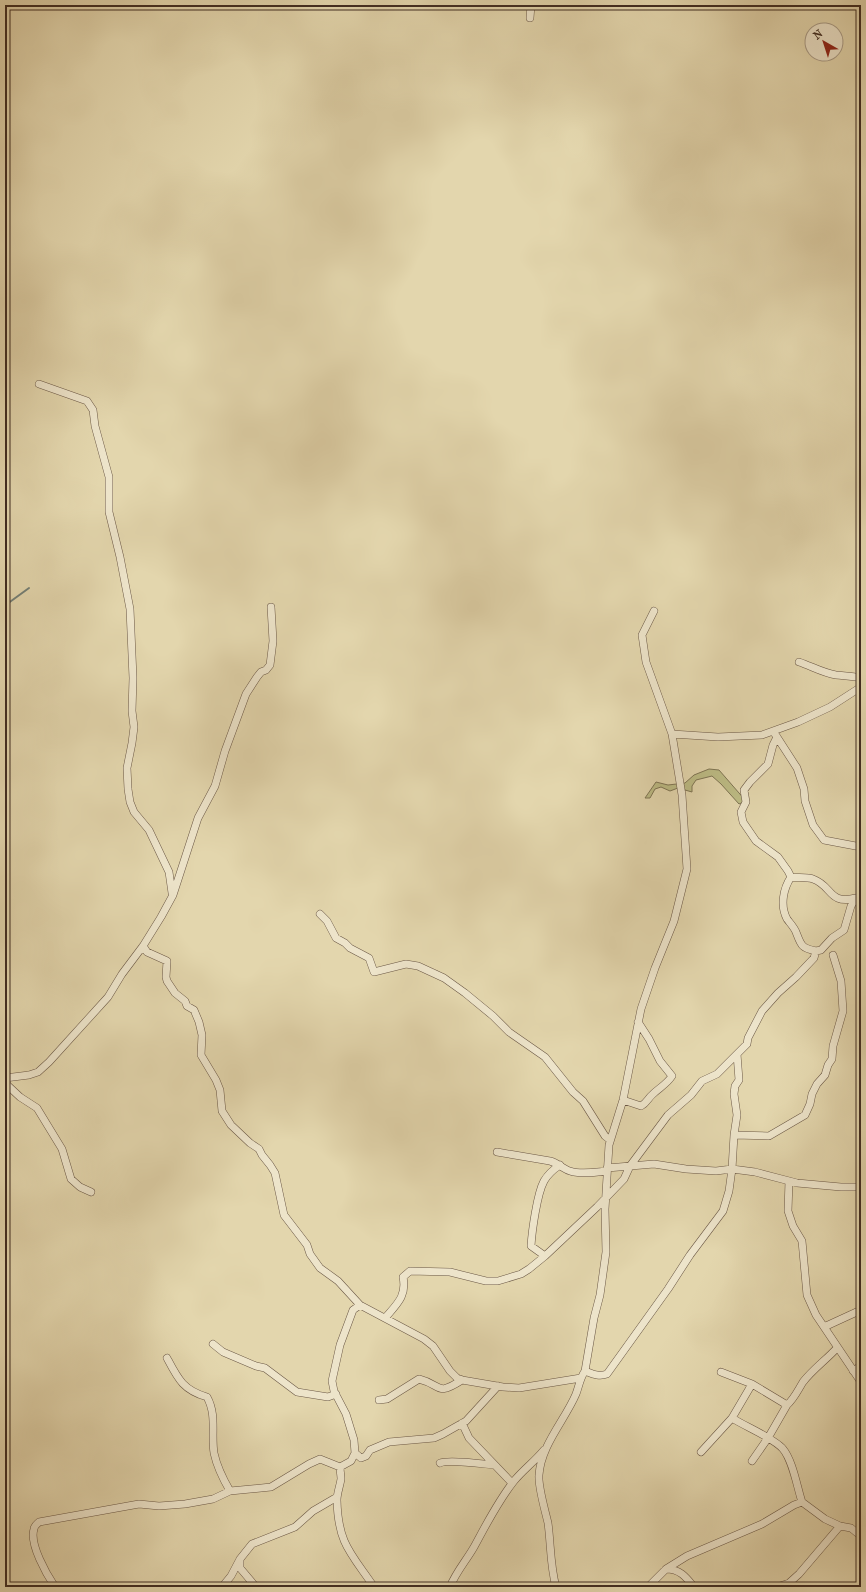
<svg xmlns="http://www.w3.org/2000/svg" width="866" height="1592" font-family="'IM FELL French Canon',serif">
<rect width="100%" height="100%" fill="#e3d6ad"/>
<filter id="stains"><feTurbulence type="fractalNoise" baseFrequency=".005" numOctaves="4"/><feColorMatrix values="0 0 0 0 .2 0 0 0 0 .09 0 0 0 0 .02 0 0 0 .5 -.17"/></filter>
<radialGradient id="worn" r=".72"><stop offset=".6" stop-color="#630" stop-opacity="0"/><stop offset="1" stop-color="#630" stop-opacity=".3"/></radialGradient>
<path fill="#bcbb84" stroke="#7e7453" d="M709,769L719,770L746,801L739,804L721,784L712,776L696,780L692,786V792L678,788L670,791L661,787L655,789L650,798H645L656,782L668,785L685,783L694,775Z"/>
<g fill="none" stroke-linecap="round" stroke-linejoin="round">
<path stroke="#748077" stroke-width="2" d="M5,610L7,604L29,588"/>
<g stroke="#6a5745" stroke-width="8">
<path id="minor" d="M530,18L531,5
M39,384L87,401L93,410L95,426L109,477V512L120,557L130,609L133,678L132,711L134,727L132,743L127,768L128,789L130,802L134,812L149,830L169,872L172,893
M654,611L642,635L646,662L672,734
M799,662C811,666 823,673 836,675C845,676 852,676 861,678
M775,734L797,768L804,789L805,801L813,825L824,840L861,847
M777,737L773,745L768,764L750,782L744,790L746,802L741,812L743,822L756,841L778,857L788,871L791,877C783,889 780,906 787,919C790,923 794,927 796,932C801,945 801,948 816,951
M791,877C796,878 808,877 813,879C833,886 828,905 856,898
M320,914L327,921L336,938L345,943L350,948L369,958L374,972L406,964L418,966L444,978L465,993L493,1016L509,1032L545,1057L573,1092L583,1101L605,1136L610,1140
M143,946L147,952L167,961L166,977L167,981L175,993L185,1001L187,1006L194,1010L199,1022L202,1035L201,1055L216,1080L220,1090L222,1111L231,1125L250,1143L259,1149L262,1155L270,1165L275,1173L284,1215L307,1245L310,1254L320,1268L338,1281L360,1305L424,1339L433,1346L450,1371L457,1378L462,1380L503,1387L519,1388L581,1378
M5,1078L29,1075L38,1072L49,1062L108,997L122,974L143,946L161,917L173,895L198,818L215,786L225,751L246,694L257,677L261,672L266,670L270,665L273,641L271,607
M5,1083L20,1097L37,1108L62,1149L71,1179L80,1187L91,1192
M623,1100L641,1106C647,1103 648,1098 653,1094C659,1088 667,1084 672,1076L660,1061L649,1039L638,1022
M734,1135L769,1136L805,1115L810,1104L812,1094L817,1084L825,1075L828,1065L832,1059L833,1046L843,1011L841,981L833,955
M497,1152L550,1161C558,1163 563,1169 570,1171C581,1175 596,1172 606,1171
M607,1168L654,1164L686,1169L716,1171L732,1169L755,1172L797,1183L841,1187H861
M789,1181L788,1211L793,1226L802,1241L807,1295L816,1315L861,1382
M545,1256L531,1246C532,1231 537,1194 544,1181C548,1174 554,1169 560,1165
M385,1318C397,1304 407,1296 403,1277L410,1271L450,1272L486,1281H498L521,1274L529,1269L545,1256L597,1207L624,1179L630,1166L668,1115L691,1095L702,1081L717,1074L737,1054
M824,1327L861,1310
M213,1344L223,1352L256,1366L265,1368L297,1392L328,1397L336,1394
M167,1358C178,1379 183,1390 207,1397C217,1415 211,1434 214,1453C217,1467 223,1479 230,1491
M585,1371C593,1374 599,1377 607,1374L668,1289L690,1255L723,1211L729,1191L732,1169L734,1135L737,1115L734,1094L735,1086L739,1080L737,1054L747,1044L748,1038L762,1011L778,993L796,977L814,958L816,951L821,950L832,938L844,930L851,906L856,898L861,897
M853,1371L861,1366
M721,1372L752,1384L787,1405C794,1399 798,1390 803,1382C813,1369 826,1360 837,1348
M379,1400L387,1399L419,1379C443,1385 435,1397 462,1380
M732,1418C744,1426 774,1438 783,1449C793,1461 797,1487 802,1502
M462,1423L469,1438L512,1483
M701,1452L732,1418L752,1384
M355,1453L361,1458L366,1456L370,1450L389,1442L434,1438L443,1434L466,1421L498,1386
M752,1461L768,1438L787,1405
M440,1463C448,1459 483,1464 494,1465
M340,1467L351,1461L355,1453L354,1440L346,1414L334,1391L332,1381L340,1345L353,1310L360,1305
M240,1560V1568L256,1587
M666,1569L687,1556L762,1524L794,1505L802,1502L825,1519L840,1526L851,1528L861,1536
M55,1587C47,1575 29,1544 34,1529C34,1526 37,1524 39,1522L139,1504L159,1506L185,1504L213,1499L230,1491L271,1487L309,1464L320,1459L340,1467C340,1471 341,1475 341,1479C340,1486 337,1493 337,1500C338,1544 351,1553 374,1587
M222,1587L231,1576L240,1559L252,1544L295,1527L313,1511L337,1497
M450,1587C456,1572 466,1561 474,1547C486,1525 498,1501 514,1481C523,1470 535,1461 544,1450
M556,1587C550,1565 551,1545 548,1523C545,1510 538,1487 539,1475C541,1445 565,1420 576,1394C579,1386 580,1378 585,1371L594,1318L600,1295L606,1252L605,1209L609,1145L623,1100L641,1009L655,968L674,921L687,869L682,795L672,734L718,737L762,735L798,722L830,707L861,687
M648,1587L666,1569C680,1569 686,1577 694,1587
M777,1587L789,1583L799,1574L840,1526"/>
</g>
<use href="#minor" stroke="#ede4ca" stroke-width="7"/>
</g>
<rect width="866" height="1592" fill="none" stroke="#e3d6ad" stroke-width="20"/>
<rect x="6" y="6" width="854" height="1580" fill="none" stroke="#412d22" stroke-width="2"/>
<rect x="10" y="10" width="846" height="1572" fill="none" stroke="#412d22"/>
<g transform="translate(824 42) rotate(321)"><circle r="19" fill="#ede4ca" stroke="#a89b87"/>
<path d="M0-3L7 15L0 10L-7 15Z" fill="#8f2418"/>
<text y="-6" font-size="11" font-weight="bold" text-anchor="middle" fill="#412d22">N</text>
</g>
<rect width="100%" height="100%" filter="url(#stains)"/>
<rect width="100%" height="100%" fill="url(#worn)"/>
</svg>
